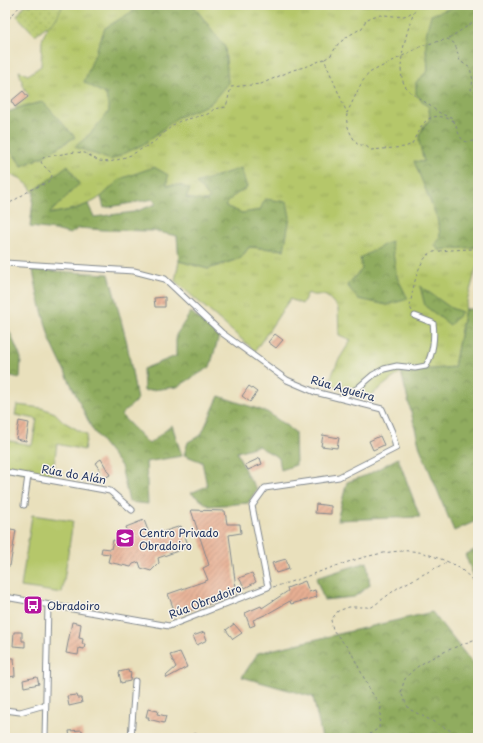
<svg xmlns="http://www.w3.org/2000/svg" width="483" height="743" font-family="'Playpen Sans',sans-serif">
<defs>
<pattern id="grass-tufts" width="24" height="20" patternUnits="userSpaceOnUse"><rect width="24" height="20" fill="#b5c76a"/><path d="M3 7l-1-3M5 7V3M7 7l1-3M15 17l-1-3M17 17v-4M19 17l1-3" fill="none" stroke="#9bab5e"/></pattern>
<pattern id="forest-crowns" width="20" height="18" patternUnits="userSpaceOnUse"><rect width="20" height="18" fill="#90ac5e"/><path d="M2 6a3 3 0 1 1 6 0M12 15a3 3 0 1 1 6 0" fill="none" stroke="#758c51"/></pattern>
<pattern id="garden-dots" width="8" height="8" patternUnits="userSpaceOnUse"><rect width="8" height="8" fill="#b5c76a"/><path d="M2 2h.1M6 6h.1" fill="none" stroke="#9bab5e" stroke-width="1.8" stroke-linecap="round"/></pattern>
<pattern id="building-hatch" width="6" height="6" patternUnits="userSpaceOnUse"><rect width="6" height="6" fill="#e7af93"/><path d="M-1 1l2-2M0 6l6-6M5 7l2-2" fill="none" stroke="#ba8f7b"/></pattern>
</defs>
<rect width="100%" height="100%" fill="#f7f3e8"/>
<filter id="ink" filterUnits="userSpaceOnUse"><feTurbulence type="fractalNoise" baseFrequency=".025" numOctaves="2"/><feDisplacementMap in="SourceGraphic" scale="8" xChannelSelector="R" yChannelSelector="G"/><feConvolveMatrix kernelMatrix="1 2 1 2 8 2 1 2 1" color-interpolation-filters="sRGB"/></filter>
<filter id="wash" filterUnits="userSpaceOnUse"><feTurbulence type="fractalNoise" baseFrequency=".012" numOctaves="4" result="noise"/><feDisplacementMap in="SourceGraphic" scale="16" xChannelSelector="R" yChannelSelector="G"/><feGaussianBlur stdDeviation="0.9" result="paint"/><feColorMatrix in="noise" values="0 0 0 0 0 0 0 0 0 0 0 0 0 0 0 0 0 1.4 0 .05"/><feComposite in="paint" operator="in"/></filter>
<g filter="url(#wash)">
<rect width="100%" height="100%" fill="#e9e0bc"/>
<path fill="url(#grass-tufts)" stroke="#687b64" d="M63,5H478V8L454,7L431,16L426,52L428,59V71L416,94L429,108L430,119L422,128L478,166V262L465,309L454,367L401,372L366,399L328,384L338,361L351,340L339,335L338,308C334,304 329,296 323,295C317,294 315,297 308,293L302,304L290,299L255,351L175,281L179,261L208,269L241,258L249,247L284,250L242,213L120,179C114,185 108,192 102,196C86,208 67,211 49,214L28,185L20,178L5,173V143L22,166L44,156L75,137L24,106L17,109L15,107L29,96L23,86L19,71L28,75L41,66L42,40L52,15Z
M17,405L42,408L55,413L64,422L87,435L84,450L57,444L52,478L5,469V440L32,445L37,419L15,415Z"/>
<path fill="url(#forest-crowns)" stroke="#566e5e" d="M143,5H193L225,47L228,83L210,104L178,117L144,144L111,160L75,147L90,134L109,111L106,95L84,82L105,28Z
M462,5L478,8V247L438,250L435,244L439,240L440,233L437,218L414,161L424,162C419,139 414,138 430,119L429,108L416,94V82L428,71C428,60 425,49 426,38C426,31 429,23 431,15L442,11Z
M43,102L75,137L44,156L22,166L5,143V113L24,106Z
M68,165L79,184L49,214L75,209L88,204L94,217L134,212L156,204L154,199L104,208L101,197L120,179L154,167L168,175L167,185H179L190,189L186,198L206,201L210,198L196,183L241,168L247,188L233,196L225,206L242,213L260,210L265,199L287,202L290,217L284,250L249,247L241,258L208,269L179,261L177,236L153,231L103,230L79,228L70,234L55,230L30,227L34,191Z
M391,241L397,277L408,299L387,305L358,299L347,285L362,269L360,258Z
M33,270L109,274L127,343L137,400L121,415L149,444L172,425L182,456L146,462L148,504L129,502L121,466L92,429L50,340L38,296Z
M420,286L451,308L462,312L450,325L425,306Z
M465,309H478V520L454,531L420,448L401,372L454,367Z
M191,312L219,336L210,367L177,387L144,391L143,369L176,356V335Z
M5,321L21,358L20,378L11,376L5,377Z
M219,396L267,412L295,432L296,465L281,470L279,458L258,446L237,452L247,475L257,489L248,503L209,506L191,493L207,486L202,462L184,455L188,442L201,435Z
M398,458L420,517L337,520L347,482L367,475Z
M478,548V586L465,555Z
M367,562L370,585L354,597L324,600L316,578Z
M432,612L478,670V738H322L313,697L242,677L258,653Z"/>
<path fill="url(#garden-dots)" stroke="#687b64" d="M25,5H63L56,19L35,35L17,16Z"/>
<path fill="#b5c76a" stroke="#687b64" d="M32,515L73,521L62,593L21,587Z"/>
<g id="blocks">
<path fill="url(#building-hatch)" d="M23,91L28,97L15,107L11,101Z
M165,297V307H155L154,298Z
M275,334L283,340L276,348L268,342Z
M249,386L257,392L250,402L242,396Z
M19,421L29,423L26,441L16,439Z
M323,435L339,438L337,448L321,446Z
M380,436L384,445L373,450L369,441Z
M260,458L262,464L248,470L245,465Z
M101,459L110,475L101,480L96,472L100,470L95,463Z
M316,504L331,506V514L315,513Z
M191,510L225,511L227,524H240L241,533L229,535L237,595L176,615L168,594L208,580L203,568L209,565Z
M144,520L150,536L181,526L189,547L158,558L159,563L151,571L141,568L139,562L133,564L131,567L108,562L110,554L101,553L102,548L111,549L113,540L132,544L126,527Z
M5,528L16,530L10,566L5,565Z
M286,559L289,569L276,573L272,563Z
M252,573L256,582L245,588L239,578Z
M305,581L309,592L315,590L317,597L291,604L290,601L267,614L253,620L255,625L250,627L245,613L261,606L262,608L288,591L287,588Z
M72,622L81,624L79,638L83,639L82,644H85L84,649L79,648L78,655L66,653Z
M234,624L242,633L233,639L226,630Z
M14,632H22V641H25V647L13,646Z
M204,632L207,640L197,645L193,636Z
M180,652L187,667L167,678L166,676L176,667L170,655Z
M6,658H14L15,676L9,677V674L5,673Z
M128,670L129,673L131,672L130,681L121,683L119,672Z
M37,677L39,684L24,687L23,680Z
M77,695L78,698H81L82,703L69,706L67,696Z
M148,709L158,711L157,714L166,716L164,723L148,719L149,717H146Z
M82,730L83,738H70L69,731Z"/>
</g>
</g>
<g filter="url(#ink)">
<use href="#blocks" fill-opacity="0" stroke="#82888d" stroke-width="1"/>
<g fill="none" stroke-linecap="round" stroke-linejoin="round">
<g stroke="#82888d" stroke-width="7">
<path id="minor" d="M5,263L134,271L165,279L222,333L287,380L315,392L382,409L392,432L396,448L339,477L265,488L252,506L268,587L169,626L5,597
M341,398L358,388L373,375L384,369L397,366L415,368L426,366C433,354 435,337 433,323L415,316
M5,472L110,491L132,510
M24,505L28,476
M5,710L20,712L45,705
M195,737L196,738
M45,738L48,605
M131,738L135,681"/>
</g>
<path stroke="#82888d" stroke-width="1" stroke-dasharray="3 3" stroke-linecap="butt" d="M417,5C409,23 393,71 406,87C410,93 419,98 425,102C436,110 438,114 451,117C458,124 457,141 468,142C471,142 475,140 478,140
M5,23L21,5
M449,38L474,22L478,26
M325,59L331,55L338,44L348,36L362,28L366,20C371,17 376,15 382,15C394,15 404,20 413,11
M347,114C345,125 351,135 357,144L366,146L371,150L405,147L412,144C422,122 429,109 454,121
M5,205L10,203L32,189L48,182L52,176C51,170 44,168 41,162L44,157L75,152L85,153L99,161L110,162L120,159L131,155L154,142L173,125L180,121L208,114L214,109L226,107L231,87L261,84L293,70L308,66L324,59L347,113L362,82L369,73L424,45L448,39L455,44L460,61L470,68L473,80L471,90L478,94
M412,311L410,307C412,293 417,260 431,253C436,250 470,249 478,249
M273,587C315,576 359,553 402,551C414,550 426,553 438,558C458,565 466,571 478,588
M364,738L379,728L381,706L370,690L351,652L333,630L331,620L338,611L349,607H372L399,587L447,562
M467,738L457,734L409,709L401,693C402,689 403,683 405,679C419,659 457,647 478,638"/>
<use href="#minor" stroke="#fff" stroke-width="5"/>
</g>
</g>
<defs>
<g id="university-square" transform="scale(1)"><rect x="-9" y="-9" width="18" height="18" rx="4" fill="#b5179e" stroke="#f7f3e8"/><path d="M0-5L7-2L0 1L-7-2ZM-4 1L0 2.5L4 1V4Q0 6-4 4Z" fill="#fff"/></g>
<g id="bus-square" transform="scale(1)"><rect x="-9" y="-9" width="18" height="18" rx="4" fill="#b5179e" stroke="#f7f3e8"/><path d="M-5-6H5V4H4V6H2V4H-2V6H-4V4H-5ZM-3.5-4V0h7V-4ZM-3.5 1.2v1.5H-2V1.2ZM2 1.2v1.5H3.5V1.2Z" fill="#fff"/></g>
</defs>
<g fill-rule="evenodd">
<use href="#university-square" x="125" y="538"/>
<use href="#bus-square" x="33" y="605"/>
</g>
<g text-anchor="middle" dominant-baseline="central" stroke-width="3" stroke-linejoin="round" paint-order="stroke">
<g font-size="11" fill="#1b2f5e" stroke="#f7f3e8">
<text transform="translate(343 388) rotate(16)">Rúa Agueira</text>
<text transform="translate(74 474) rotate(10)">Rúa do Alán</text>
<text transform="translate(205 601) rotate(-21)">Rúa Obradoiro</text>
</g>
<g font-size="11" fill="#1b2f5e" stroke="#f7f3e8" text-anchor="start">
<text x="139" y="532">Centro Privado<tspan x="139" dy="13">Obradoiro</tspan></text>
<text x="47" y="605">Obradoiro</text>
</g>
</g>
<rect width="483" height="743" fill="none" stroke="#f7f3e8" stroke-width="20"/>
</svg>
